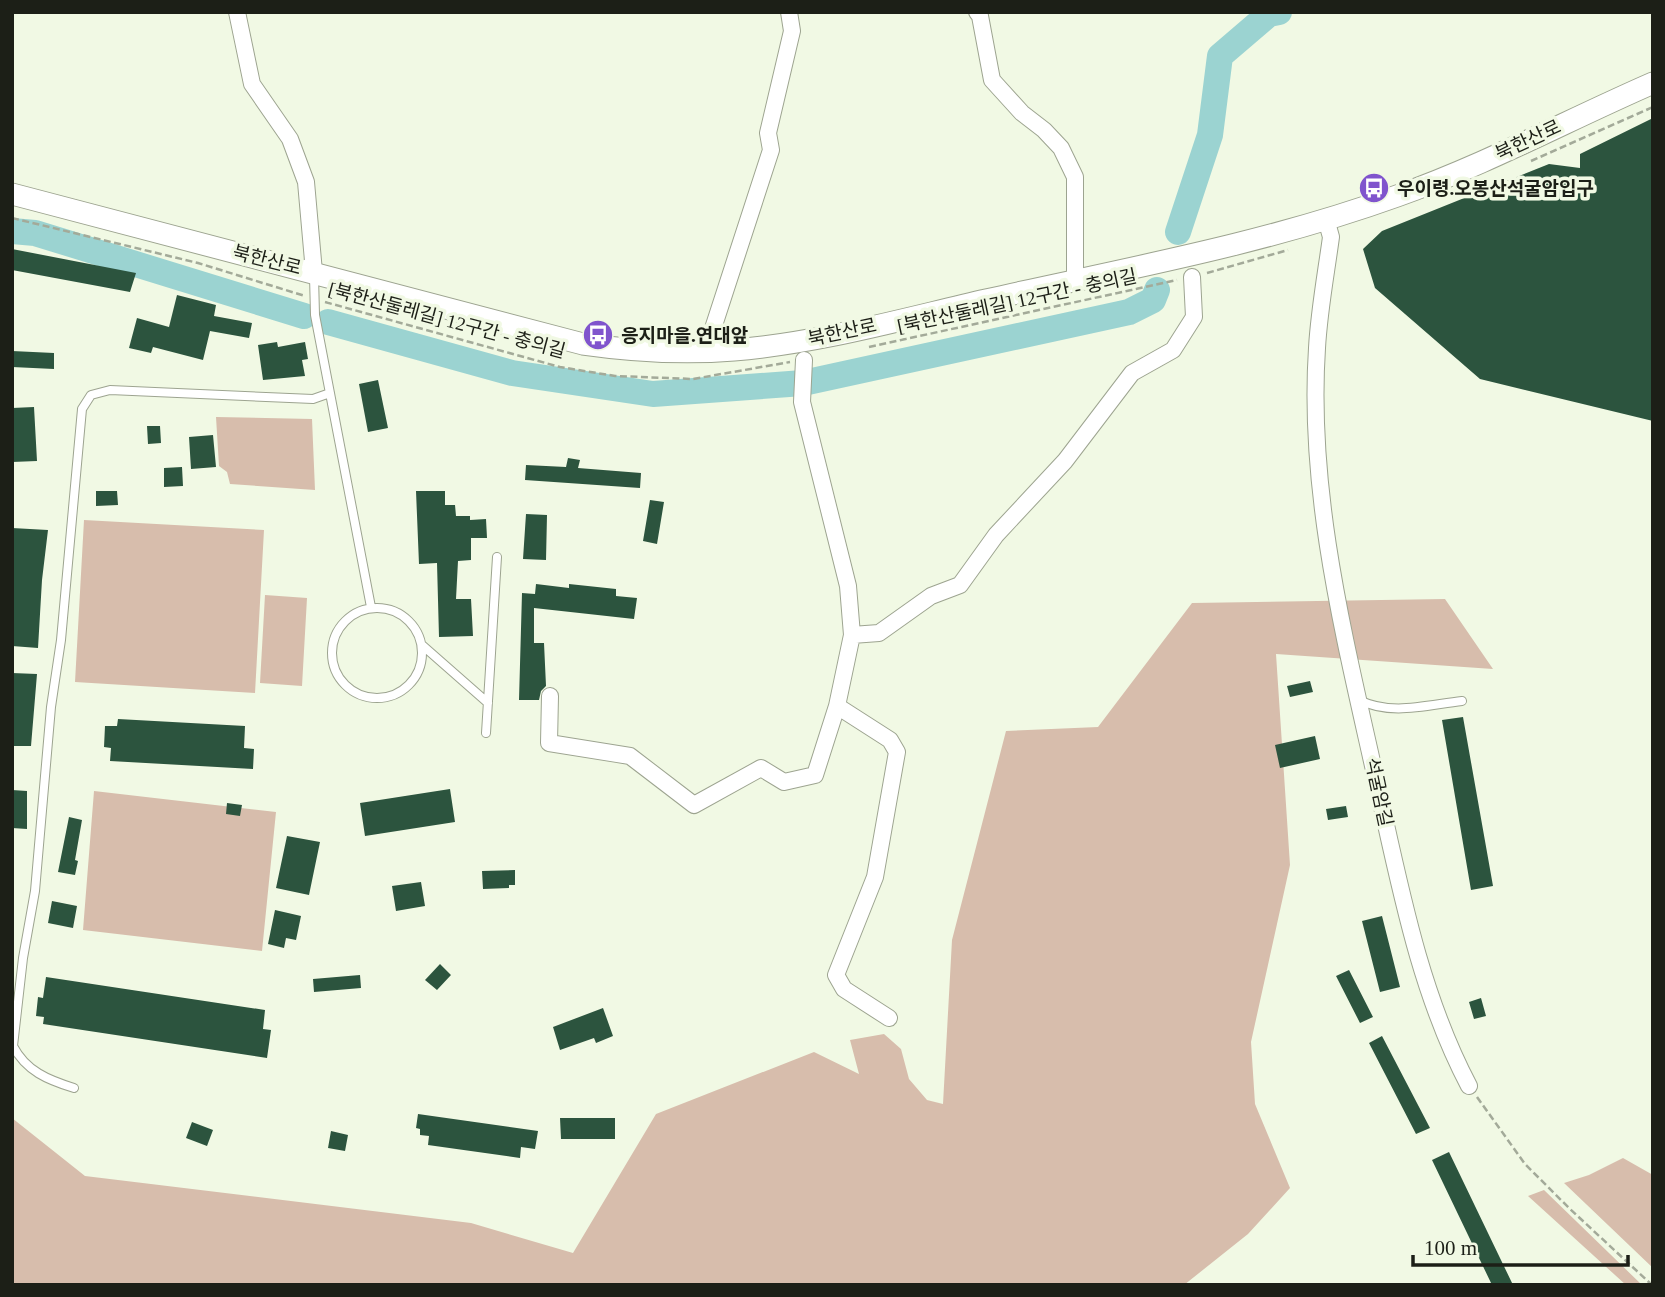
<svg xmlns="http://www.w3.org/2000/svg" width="1665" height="1297" font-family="'Times New Roman','Noto Sans KR',serif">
<rect width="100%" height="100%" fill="#f1f9e4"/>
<path fill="#d7bdac" d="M216,417L312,419L315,490L230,484L227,472L219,466Z
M84,520L264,530L255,693L75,682Z
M265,595L307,598L302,686L260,683Z
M1445,599L1493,669L1276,654L1290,865L1251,1042L1255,1104L1290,1188L1248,1234L1184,1285H12V1118L85,1176L471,1223L573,1253L656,1114L814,1052L859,1074L850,1040L884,1034L901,1049L909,1079L927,1100L943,1104L952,940L1006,731L1098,727L1192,603Z
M94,791L276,812L262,951L83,930Z
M1623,1158L1653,1175V1268L1564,1183L1589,1175Z
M1544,1190L1642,1285H1626L1528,1196Z"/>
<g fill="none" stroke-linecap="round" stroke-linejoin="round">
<path stroke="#9bd3d1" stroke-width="26" d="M12,231L35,233L304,316
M1178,232L1210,135L1220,56L1269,14L1279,12
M328,322L512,373L653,394L803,383L1129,312L1153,300L1157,290"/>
</g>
<path fill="#2c543e" d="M1653,118V421L1480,379L1375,288L1363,249L1382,231L1549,164L1580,168V154Z
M12,249L136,273L130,292L12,270Z
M177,295L216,305L214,316L252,323L249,338L210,331L203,360L153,347L151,353L129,348L137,318L169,327Z
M277,342L278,347L305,342L308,359L302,360L305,376L263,380L258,345Z
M12,351L54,353V369L12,367Z
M378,380L388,428L368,432L359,384Z
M34,407L37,461L12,462V408Z
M147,426H160L161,443L148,444Z
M213,435L216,467L191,469L189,437Z
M568,458L580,460L578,468L641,473L640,488L525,480L526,465L566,467Z
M182,467L183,486L164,487V468Z
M96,491H117L118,505L96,506Z
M416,491H445V505H455L456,516H470V520L486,519L487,538H471V560L458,561L456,599H471L473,636L439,637L437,563L419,564Z
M650,500L664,502L657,544L643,541Z
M526,514L547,515L546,560L523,559Z
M12,528L48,530L42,580L38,648L12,646Z
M536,584L569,588V584L616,589V596L637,598L634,619L534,608V643H544L546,686L541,691L539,700H519L522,593L535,594Z
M12,673L37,674L31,746H12Z
M1310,681L1313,692L1290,697L1287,686Z
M1463,717L1493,886L1471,890L1442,720Z
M118,719L245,726L244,748L254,749L253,769L110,761L111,748L104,747L105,726H117Z
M1315,736L1320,759L1280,768L1275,745Z
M450,789L455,822L365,836L360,803Z
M12,790L27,791V829L12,828Z
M227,803L242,805L240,816L226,814Z
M1346,806L1348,817L1328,820L1326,809Z
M69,817L82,820L75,860L78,861L75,875L58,872Z
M287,836L320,842L309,895L276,888Z
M515,870V885H509V888L483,889L482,871Z
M421,882L425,906L396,911L392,886Z
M52,901L77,906L73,928L48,923Z
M275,910L301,916L296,940L286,938L284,948L268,944Z
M1382,916L1400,987L1380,992L1362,921Z
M440,964L451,975L437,990L425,980Z
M1349,970L1373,1017L1360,1023L1336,976Z
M360,975L361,988L314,992L313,979Z
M46,977L265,1010L263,1029L271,1030L267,1058L43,1024L44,1017L36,1016L38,997L43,998Z
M1481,998L1486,1016L1474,1019L1469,1002Z
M603,1008L613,1036L596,1043L594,1038L560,1050L553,1027Z
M1382,1036L1430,1128L1416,1134L1369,1043Z
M418,1114L538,1131L535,1149L521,1147L520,1158L428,1145L429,1136L420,1135V1129L416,1128Z
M560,1118H615V1139H561Z
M192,1122L213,1130L207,1146L186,1138Z
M331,1131L348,1135L345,1151L328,1148Z
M1449,1152L1513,1285H1492L1432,1160Z"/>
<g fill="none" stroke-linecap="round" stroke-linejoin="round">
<g stroke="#9da490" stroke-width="10">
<path id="service" d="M314,276L315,315L371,607
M332 653a45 45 0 1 1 90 0a45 45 0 1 1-90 0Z
M422,645L488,703
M1359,700C1391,716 1427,705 1462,701
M486,733L497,557
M74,1088C48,1080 26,1071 13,1046L23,958L35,891L51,707L61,640L82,409L91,395L110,390L313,399L330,393"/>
</g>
<g stroke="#9da490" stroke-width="18">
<path id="minor" d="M237,12L252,84L290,139L306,182L314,272
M977,12L980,16L992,80L1022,113L1044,130L1061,148L1075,177V280
M1326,219L1331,237C1326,274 1319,311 1317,348C1307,498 1347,647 1379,793C1401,892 1421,995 1469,1086
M706,350L771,150L768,133L792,31L789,12
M804,360L802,402L848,586L852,635L879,633L931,596L960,585L996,535L1065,461L1132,373L1173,350L1194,317L1192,277
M852,635L837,706L890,740L897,752L875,877L836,975L844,989L889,1018
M550,696L549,743L630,756L694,805L761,768L784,782L815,775L837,706"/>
</g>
<g stroke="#9da490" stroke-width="23">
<path id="tertiary" d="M12,194L583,344C632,351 684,354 734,350C819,343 903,319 986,300C1124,269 1264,244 1397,196C1485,165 1568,120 1653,83"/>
</g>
<path stroke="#a3aa99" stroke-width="2.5" stroke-dasharray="7 3.5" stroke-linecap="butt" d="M1531,161L1653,107
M12,218L198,263L305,296
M1207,273L1288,250
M325,302L560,367L615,376L693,379L790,362
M869,347L1177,280
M1477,1097L1525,1164L1570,1209L1652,1285"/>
<use href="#service" stroke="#fff" stroke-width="8"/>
<use href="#minor" stroke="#fff" stroke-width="16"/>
<use href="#tertiary" stroke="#fff" stroke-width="21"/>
</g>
<defs>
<g id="bus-disc" transform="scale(1.575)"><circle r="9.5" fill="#8054cd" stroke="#f1f9e4"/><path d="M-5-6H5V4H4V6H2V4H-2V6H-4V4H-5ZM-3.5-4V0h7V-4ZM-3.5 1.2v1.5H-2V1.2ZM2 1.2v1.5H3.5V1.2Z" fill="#fff"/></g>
</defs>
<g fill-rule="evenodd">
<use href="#bus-disc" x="1374" y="188"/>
<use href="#bus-disc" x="598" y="335"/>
</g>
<g text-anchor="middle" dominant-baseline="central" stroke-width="7" stroke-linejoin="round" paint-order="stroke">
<g font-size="19" fill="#1c1f17" stroke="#f1f9e4">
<text transform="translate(1528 140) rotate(-25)">북한산로</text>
<text transform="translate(267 260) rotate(14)">북한산로</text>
<text transform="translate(1017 301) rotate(-12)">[북한산둘레길] 12구간 - 충의길</text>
<text transform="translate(447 320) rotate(15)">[북한산둘레길] 12구간 - 충의길</text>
<text transform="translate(842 332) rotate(-12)">북한산로</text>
<text transform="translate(1379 792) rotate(78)">석굴암길</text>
</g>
<g font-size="19" font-weight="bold" fill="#1c1f17" stroke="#f1f9e4" text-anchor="start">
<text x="1397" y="188">우이령.오봉산석굴암입구</text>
<text x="621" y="335">응지마을.연대앞</text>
</g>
</g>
<rect width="1665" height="1297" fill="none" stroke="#1c1f17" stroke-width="28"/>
<path d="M1413 1255v10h215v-10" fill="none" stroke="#1c1f17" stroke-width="3.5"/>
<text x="1424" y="1255" font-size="21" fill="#1c1f17" stroke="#f1f9e4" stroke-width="5" paint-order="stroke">100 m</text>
</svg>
